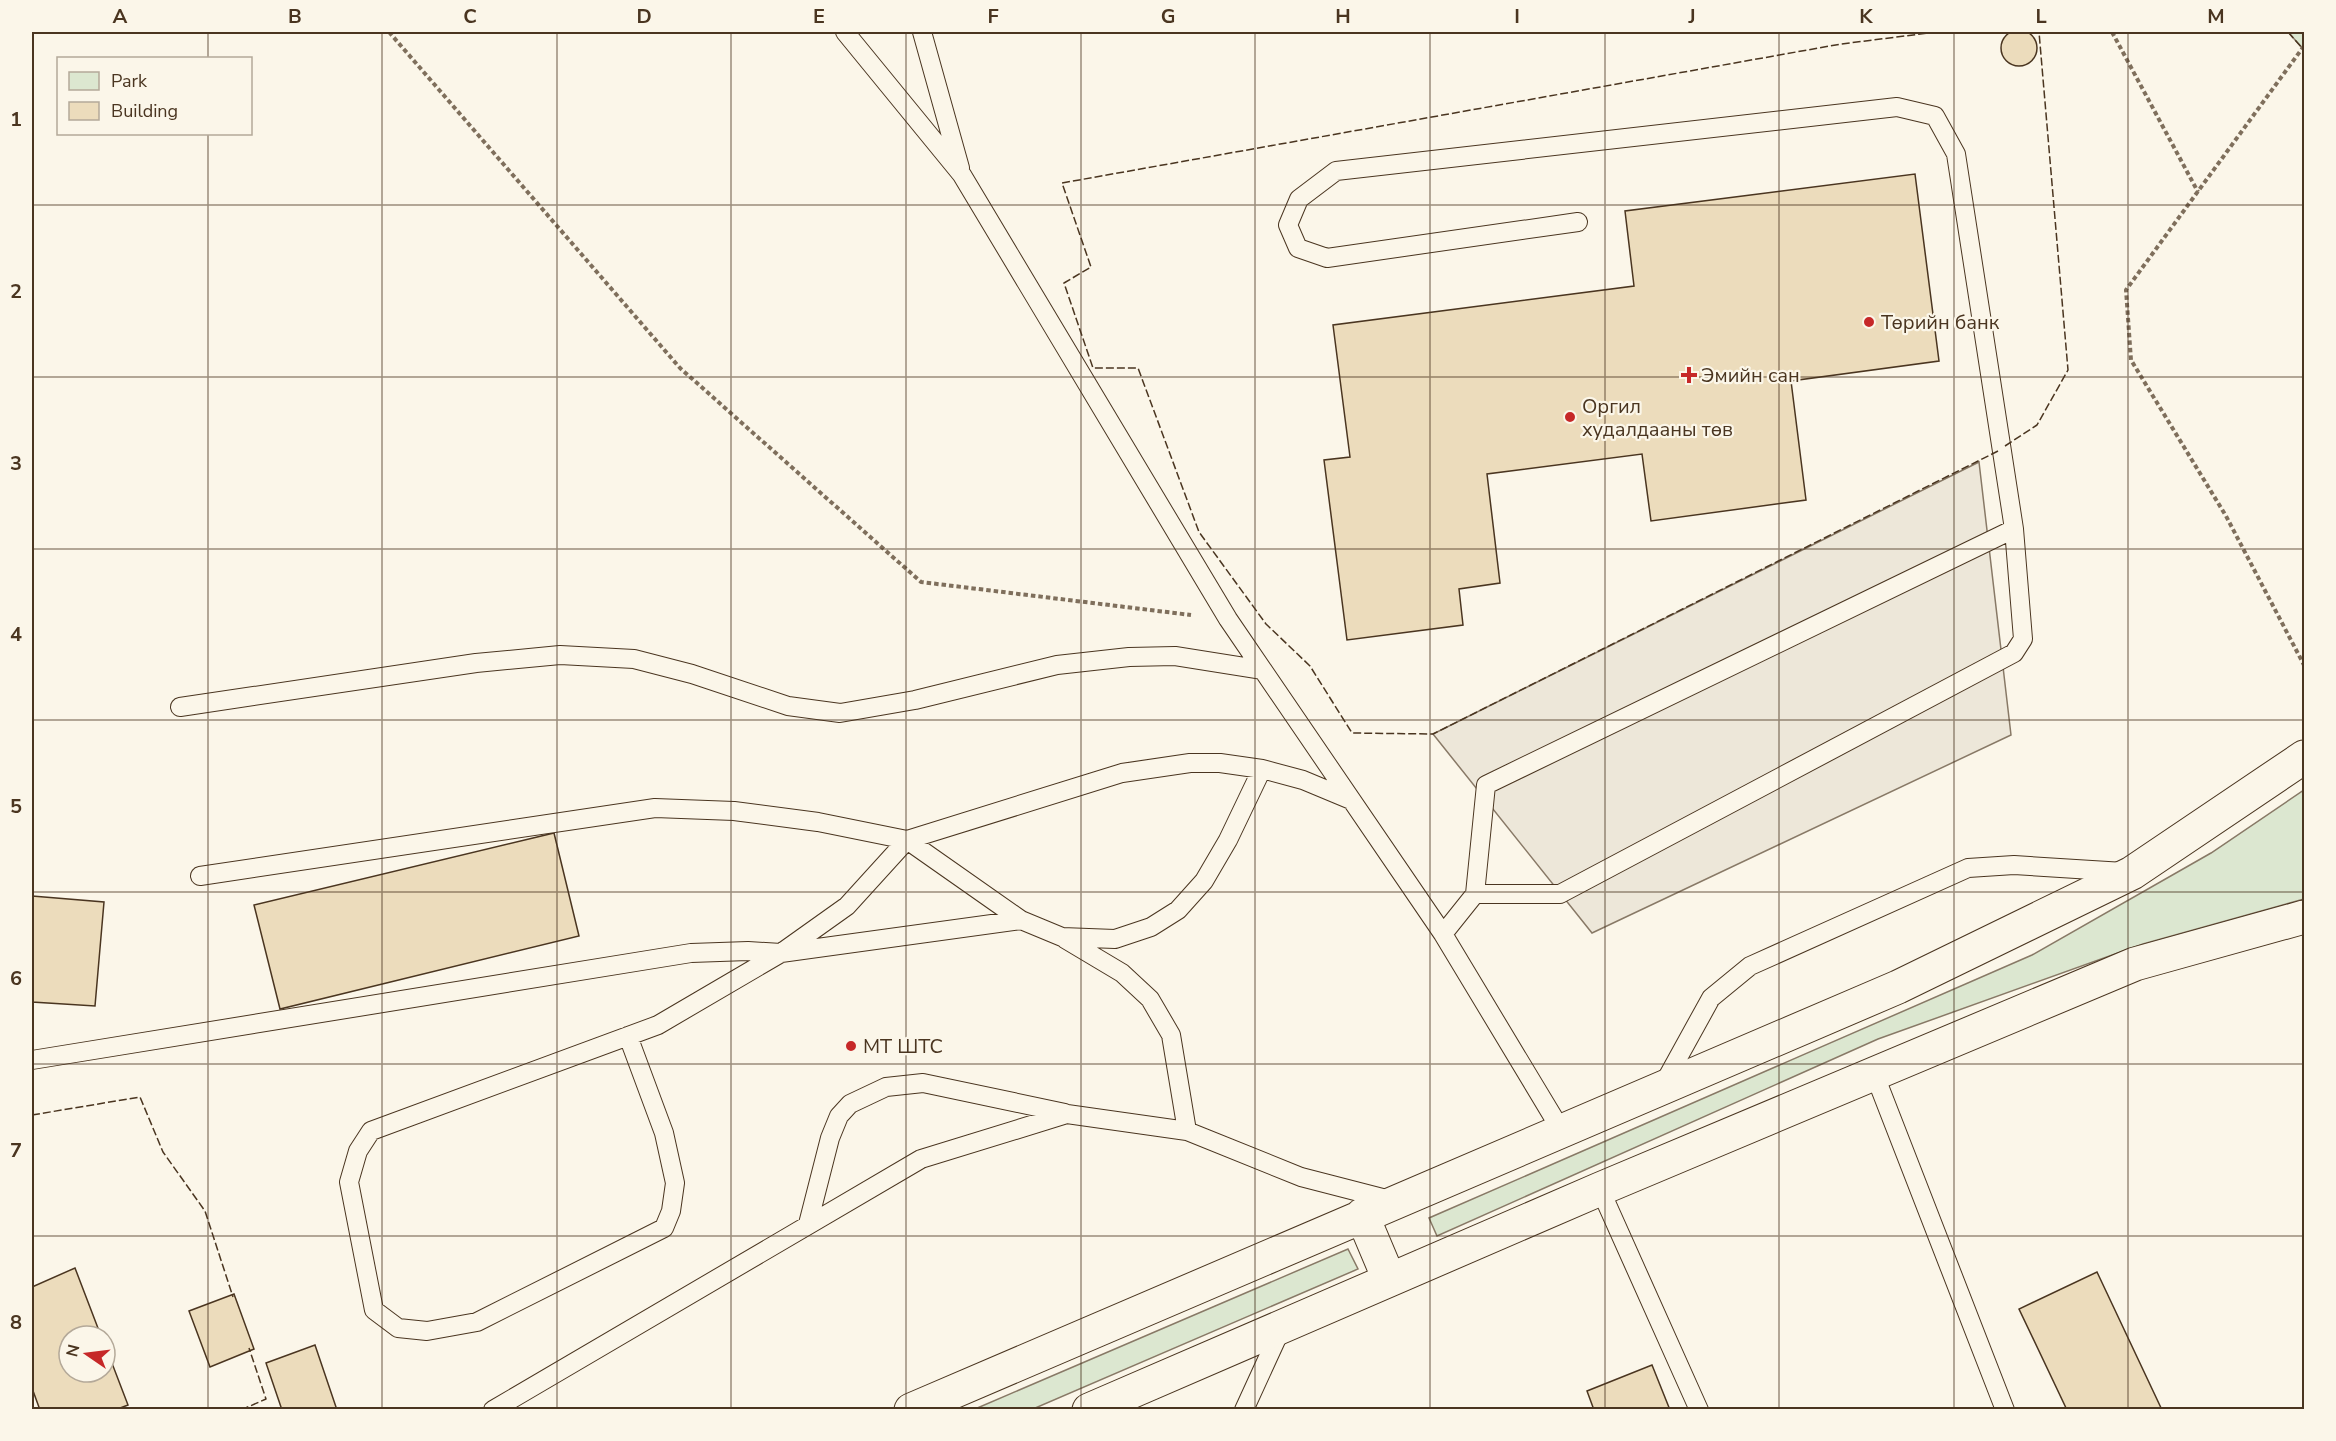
<svg xmlns="http://www.w3.org/2000/svg" width="2336" height="1441" font-family="'Nunito Sans',sans-serif">
<rect width="100%" height="100%" fill="#fbf6e9"/>
<path fill="#dce7d0" stroke="#887966" stroke-width="1.5" d="M2288,32H2304V50Z
M2304,790V899L2143,944L1878,1039L1437,1236L1429,1218L2032,955L2211,853Z
M1348,1249L1358,1269L1033,1409H975Z"/>
<path fill="#ede7d9" stroke="#887966" stroke-width="1.5" d="M1979,462L2011,735L1592,933L1433,734Z"/>
<path fill="#ecdcbc" stroke="#4a3520" stroke-width="1.5" d="M2001 48a18 18 0 1 1 36 0a18 18 0 1 1-36 0Z
M1915,174L1939,361L1791,381L1806,500L1651,521L1642,454L1487,474L1500,583L1459,589L1463,625L1347,640L1324,460L1350,457L1333,325L1634,286L1625,211Z
M554,833L579,936L280,1009L254,905Z
M32,896L104,902L95,1006L32,1002Z
M75,1268L101,1336H69V1372H105V1345L128,1405L115,1410H40L32,1388V1287Z
M2097,1272L2162,1410H2067L2019,1309Z
M234,1294L254,1349L210,1367L189,1311Z
M315,1345L337,1410H282L266,1363Z
M1652,1365L1670,1410H1594L1587,1391Z"/>
<g fill="none" stroke-linecap="round" stroke-linejoin="round">
<g stroke="#4a3520" stroke-width="20">
<path id="service" d="M845,32L962,175L1228,619L1443,934
M922,32L960,168
M180,707L476,663L560,655L634,659L692,674L788,706L840,713L915,700L1057,665L1129,657L1175,656L1263,670
M200,876L655,808L734,811L818,822L907,840L1021,920L1062,937L1115,939L1151,927L1178,910L1204,881L1228,840L1262,769
M1475,894H1560L2014,653L2023,639L2014,529L1956,154L1935,116L1897,107L1336,171L1299,199L1288,225L1298,248L1327,258L1578,222
M1065,939L1122,973L1150,999L1171,1035L1187,1131
M628,1036L664,1133L675,1183L671,1211L664,1228L477,1322L427,1331L398,1328L374,1310L349,1182L358,1151L371,1131L658,1025L781,953L847,906L907,840L1122,773L1190,763H1220L1262,769L1303,780L1351,800
M32,1060L691,953L748,951L781,953L1021,920
M1874,1073L2005,1410
M1663,1085L1711,998L1750,966L1968,868L2014,865L2124,872
M1561,1130L1443,934L1475,894L1486,785L2014,529
M1600,1189L1699,1410
M808,1224L830,1138L839,1116L850,1104L886,1087L923,1083L1065,1113
M493,1410L921,1159L1067,1114L1187,1131L1301,1177L1394,1201
M1244,1410L1282,1327"/>
</g>
<g stroke="#4a3520" stroke-width="35">
<path id="trunk" d="M1362,1215L1389,1279
M911,1410L1898,987L2132,873L2304,757
M1089,1410L1600,1189L2135,964L2304,917"/>
</g>
<path stroke="#7f6f5c" stroke-width="4" stroke-dasharray="4.5 3" stroke-linecap="butt" d="M389,32L680,368L921,582L1191,615
M2112,32L2198,192
M2304,46L2126,290L2131,360L2226,516L2304,665"/>
<use href="#service" stroke="#fbf6e9" stroke-width="18"/>
<use href="#trunk" stroke="#fbf6e9" stroke-width="33"/>
<path stroke="#4a3520" stroke-width="1.5" stroke-dasharray="8 3" stroke-linecap="butt" d="M1937,32L1841,44L1062,183L1091,267L1064,283L1093,368H1138L1199,532L1266,624L1310,666L1352,733L1433,734L1998,451
M2288,32L2304,50
M2005,446L2037,425L2068,370L2039,32
M32,1115L140,1097L163,1152L205,1211L233,1297
M241,1410L266,1399L249,1348"/>
</g>
<path fill="none" stroke="#4a3520" stroke-width="1.5" stroke-opacity="0.55" d="M208,32V58M382,32V1410M557,32V1410M731,32V1410M906,32V1410M1081,32V1410M1255,32V1410M1430,32V1410M1605,32V1410M1779,32V1410M1954,32V1410M2128,32V1410M208,134V1410M32,205H2304M32,377H2304M32,549H2304M32,720H2304M32,892H2304M32,1064H2304M32,1236H2304"/>
<g fill="#c62828" stroke="#fbf6e9" stroke-width="2">
<circle cx="1869" cy="322" r="6"/>
<path d="M1686 366h6v6h6v6h-6v6h-6v-6h-6v-6h6z"/>
<circle cx="1570" cy="417" r="6"/>
<circle cx="851" cy="1046" r="6"/>
</g>
<g text-anchor="middle" dominant-baseline="central" stroke-width="4.5" stroke-linejoin="round" paint-order="stroke">
<g font-size="20" fill="#4a3520" stroke="#fbf6e9" text-anchor="start">
<text x="1881" y="322">Төрийн банк</text>
<text x="1701" y="375">Эмийн сан</text>
<text x="1582" y="406">Оргил<tspan x="1582" dy="23">худалдааны төв</tspan></text>
<text x="863" y="1046">МТ ШТС</text>
</g>
</g>
<rect width="2336" height="1441" fill="none" stroke="#fbf6e9" stroke-width="66"/>
<rect x="57" y="57" width="195" height="78" fill="#fbf6e9" stroke="#b4a999" stroke-width="1.5"/>
<rect x="69" y="72" width="30" height="18" fill="#dce7d0" stroke="#b4a999" stroke-width="1.5"/>
<text x="111" y="87" font-size="18" fill="#4a3520">Park</text>
<rect x="69" y="102" width="30" height="18" fill="#ecdcbc" stroke="#b4a999" stroke-width="1.5"/>
<text x="111" y="117" font-size="18" fill="#4a3520">Building</text>
<g transform="translate(87 1354) rotate(284)"><circle r="28" fill="#fbf6e9" stroke="#b4a999" stroke-width="1.5"/>
<path d="M0-4.5L10 22L0 15L-10 22Z" fill="#c62828"/>
<text y="-9" font-size="16" font-weight="bold" text-anchor="middle" fill="#4a3520">N</text>
</g>
<rect x="33" y="33" width="2270" height="1375" fill="none" stroke="#4a3520" stroke-width="2"/>
<g font-size="20" text-anchor="middle" font-weight="bold" fill="#4a3520">
<text x="120" y="23">A</text>
<text x="295" y="23">B</text>
<text x="470" y="23">C</text>
<text x="644" y="23">D</text>
<text x="819" y="23">E</text>
<text x="993" y="23">F</text>
<text x="1168" y="23">G</text>
<text x="1343" y="23">H</text>
<text x="1517" y="23">I</text>
<text x="1692" y="23">J</text>
<text x="1866" y="23">K</text>
<text x="2041" y="23">L</text>
<text x="2216" y="23">M</text>
<text x="16" y="126">1</text>
<text x="16" y="298">2</text>
<text x="16" y="470">3</text>
<text x="16" y="641">4</text>
<text x="16" y="813">5</text>
<text x="16" y="985">6</text>
<text x="16" y="1157">7</text>
<text x="16" y="1329">8</text>
</g>
</svg>
